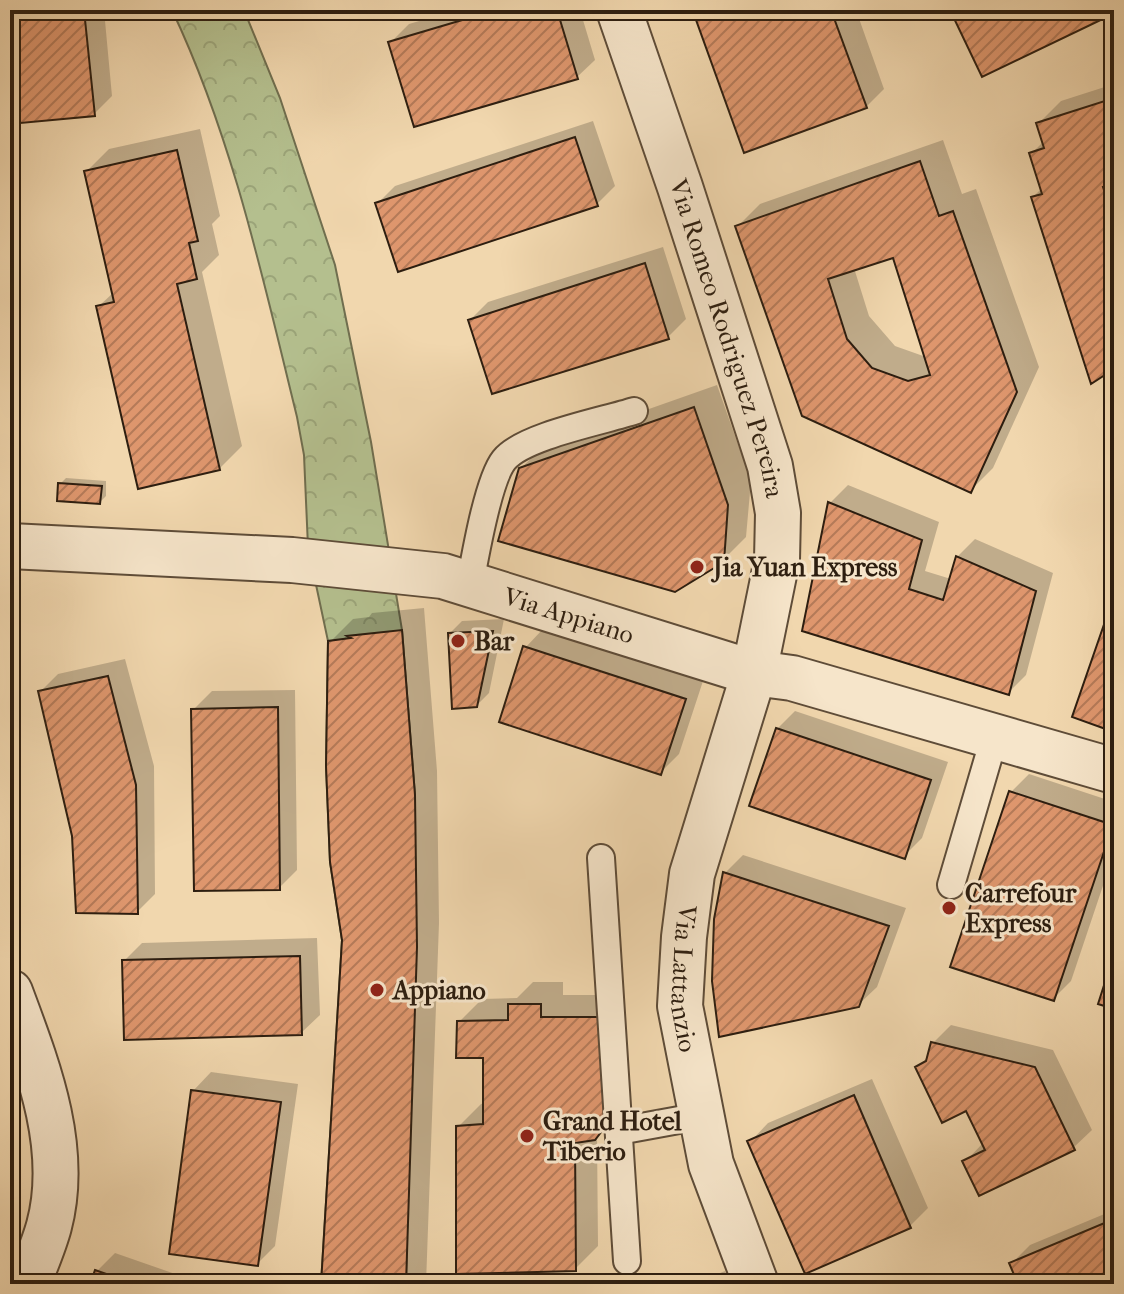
<svg xmlns="http://www.w3.org/2000/svg" width="1124" height="1294" font-family="'IM FELL French Canon',serif">
<defs>
<pattern id="park-crowns" width="20" height="18" patternUnits="userSpaceOnUse" patternTransform="scale(2)"><rect width="20" height="18" fill="#b4bf8e"/><path d="M2 6a3 3 0 1 1 6 0M12 15a3 3 0 1 1 6 0" fill="none" stroke="#9ba479"/></pattern>
<pattern id="building-hatch" width="6" height="6" patternUnits="userSpaceOnUse" patternTransform="scale(2)"><rect width="6" height="6" fill="#de966d"/><path d="M-1 1l2-2M0 6l6-6M5 7l2-2" fill="none" stroke="#b47a58"/></pattern>
</defs>
<rect width="100%" height="100%" fill="#f1d7ae"/>
<filter id="stains"><feTurbulence type="fractalNoise" baseFrequency=".0025" numOctaves="4"/><feColorMatrix values="0 0 0 0 .2 0 0 0 0 .09 0 0 0 0 .02 0 0 0 .5 -.17"/></filter>
<radialGradient id="worn" r=".72"><stop offset=".6" stop-color="#630" stop-opacity="0"/><stop offset="1" stop-color="#630" stop-opacity=".3"/></radialGradient>
<path fill="url(#park-crowns)" stroke="#706e4f" stroke-width="2" d="M172,10H244L280,98L335,265L371,442L402,630L415,795L406,1284H321L342,940L330,862L326,766L328,641L308,547L304,455L297,417C263,279 233,139 172,10Z"/>
<path fill="#0003" fill-rule="evenodd" d="M10,10H104L112,96L94,114L10,122Z
M457,10H580L595,60L576,78L391,42L409,24Z
M705,10H856L884,89L866,107L698,18Z
M1114,84V367L1033,197L1042,188L1031,154L1044,141L1039,123L1061,101Z
M593,121L615,186L597,204H377L395,186Z
M200,129L220,216L212,224L219,255L202,272L242,446L219,469L98,307L114,292L86,172L109,149Z
M943,140L962,194L976,189L1039,367L993,468L970,491L737,227L760,204ZM894,256L926,357L895,346L869,316L854,268Z
M663,247L686,319L668,337L470,320L488,302Z
M717,385L751,481L746,537L723,560L520,469L544,446Z
M66,478L106,481V496L100,502L60,484Z
M848,485L939,522L925,571L951,579L957,557L975,539L1053,573L1026,675L1008,693L804,629L830,503Z
M1114,504V520L1110,518Z
M424,608L437,771L439,923L426,1284H322L344,940L330,642L353,619L369,617L372,613Z
M504,619L489,693L477,705L450,633L462,621Z
M543,629L703,681L679,754L661,772L525,648Z
M125,659L154,766L155,894L137,912L74,836L40,692L58,674Z
M295,690L297,870L279,888L193,710L212,691Z
M795,711L948,762L922,838L904,856L777,729Z
M1029,774L1114,802V853L1071,981L1053,999L1011,792Z
M743,855L906,908L877,987L858,1005L725,873Z
M317,938L320,1015L301,1033L124,961L142,943Z
M533,982H563V995H621L618,1114L597,1135L598,1246L575,1269L458,1127L481,1104L485,1103V1056L459,1022L482,999L517,998Z
M951,1025L1053,1050L1092,1130L1073,1148L965,1162L983,1143L967,1109L917,1068L930,1055L933,1043Z
M211,1072L298,1084L275,1246L257,1264L193,1091Z
M872,1079L928,1208L910,1226L750,1142L768,1123Z
M1114,1210V1284H1020L1012,1263L1030,1245Z
M115,1253L204,1284H92L97,1271Z
M725,1271L731,1284H693Z"/>
<path fill="url(#building-hatch)" stroke="#2d1e10" stroke-width="2" fill-rule="evenodd" d="M10,10H84L95,116L10,124Z
M496,10H557L578,79L414,127L388,42Z
M716,10H831L867,108L744,153L695,17Z
M950,10H1106L1109,16L982,77Z
M1114,98V184L1103,187L1114,221V369L1091,384L1031,197L1042,194L1029,153L1044,148L1036,123Z
M575,137L598,206L398,272L375,203Z
M177,150L198,241L189,243L197,279L177,284L220,470L138,489L96,306L114,302L84,171Z
M920,161L939,216L953,211L1017,392L971,493L802,416L735,226ZM893,258L930,375L908,381L872,368L847,339L828,279Z
M645,263L669,339L492,394L468,320Z
M694,407L728,505L724,562L675,592L498,541L519,468Z
M58,483L102,486L100,504L57,501Z
M828,502L922,540L909,589L943,600L956,556L1036,591L1009,695L802,631Z
M1109,610L1114,612V732L1072,717Z
M402,630L415,795L417,947L406,1284H321L342,940L330,862L326,766L328,641L351,638L347,636Z
M493,631L477,707L452,709L448,633Z
M523,646L686,699L661,775L499,722Z
M108,676L136,785L138,914L76,913L72,836L38,691Z
M278,707L280,890L194,891L191,709Z
M776,728L931,780L905,859L749,806Z
M1009,791L1113,825L1054,1001L950,967Z
M723,872L889,926L859,1007L719,1037L712,981L714,919Z
M1114,954V1009L1098,1004Z
M300,956L302,1035L124,1040L122,960Z
M508,1004H541V1017H599L605,1127L595,1140L575,1143L576,1271L456,1274V1126L483,1124V1058H456L457,1021L508,1020Z
M931,1042L1035,1067L1075,1150L979,1196L962,1161L985,1150L966,1111L942,1123L915,1067L926,1061Z
M191,1090L281,1102L258,1266L169,1254Z
M854,1095L911,1228L805,1274L747,1141Z
M1114,1219V1284H1018L1009,1263Z
M95,1270L135,1284H90Z"/>
<g fill="none" stroke-linecap="round" stroke-linejoin="round">
<g stroke="#5e4c38" stroke-width="30">
<path id="service" d="M470,584C475,557 488,480 504,460C523,436 603,421 634,411
M601,858L627,1261
M951,885L995,735
M619,1131L701,1116"/>
</g>
<g stroke="#5e4c38" stroke-width="48">
<g id="minor">
<path id="s1" d="M619,10L680,187L770,466L778,513L777,560L754,673L692,874L684,937L680,1006L711,1164L756,1284"/>
<path id="s2" d="M10,546L292,560L443,576L754,673L792,678L1114,771"/>
<path d="M10,992C37,1065 70,1147 49,1226C44,1245 35,1265 28,1284"/>
</g>
</g>
<use href="#service" stroke="#f6e5ca" stroke-width="26"/>
<use href="#minor" stroke="#f6e5ca" stroke-width="44"/>
</g>
<g fill="#8f2418" stroke="#f6e5ca" stroke-width="3">
<circle cx="697" cy="567" r="8"/>
<circle cx="458" cy="641" r="8"/>
<circle cx="949" cy="908" r="8"/>
<circle cx="377" cy="990" r="8"/>
<circle cx="527" cy="1136" r="8"/>
</g>
<g text-anchor="middle" dominant-baseline="central" stroke-width="6" stroke-linejoin="round" paint-order="stroke">
<g font-size="26" fill="#2d1e10" stroke="#f6e5ca">
<text stroke="none"><textPath href="#s1" startOffset="346">Via Romeo Rodriguez Pereira</textPath></text>
<text stroke="none"><textPath href="#s2" startOffset="566">Via Appiano</textPath></text>
<text stroke="none"><textPath href="#s1" startOffset="1006">Via Lattanzio</textPath></text>
</g>
<g font-size="26" font-weight="bold" fill="#2d1e10" stroke="#f6e5ca" text-anchor="start">
<text x="713" y="567">Jia Yuan Express</text>
<text x="474" y="641">Bar</text>
<text x="965" y="893">Carrefour<tspan x="965" dy="30">Express</tspan></text>
<text x="393" y="990">Appiano</text>
<text x="543" y="1121">Grand Hotel<tspan x="543" dy="30">Tiberio</tspan></text>
</g>
</g>
<rect width="1124" height="1294" fill="none" stroke="#f1d7ae" stroke-width="40"/>
<rect x="12" y="12" width="1100" height="1270" fill="none" stroke="#2d1e10" stroke-width="4"/>
<rect x="20" y="20" width="1084" height="1254" fill="none" stroke="#2d1e10" stroke-width="2"/>
<rect width="100%" height="100%" filter="url(#stains)"/>
<rect width="100%" height="100%" fill="url(#worn)"/>
</svg>
